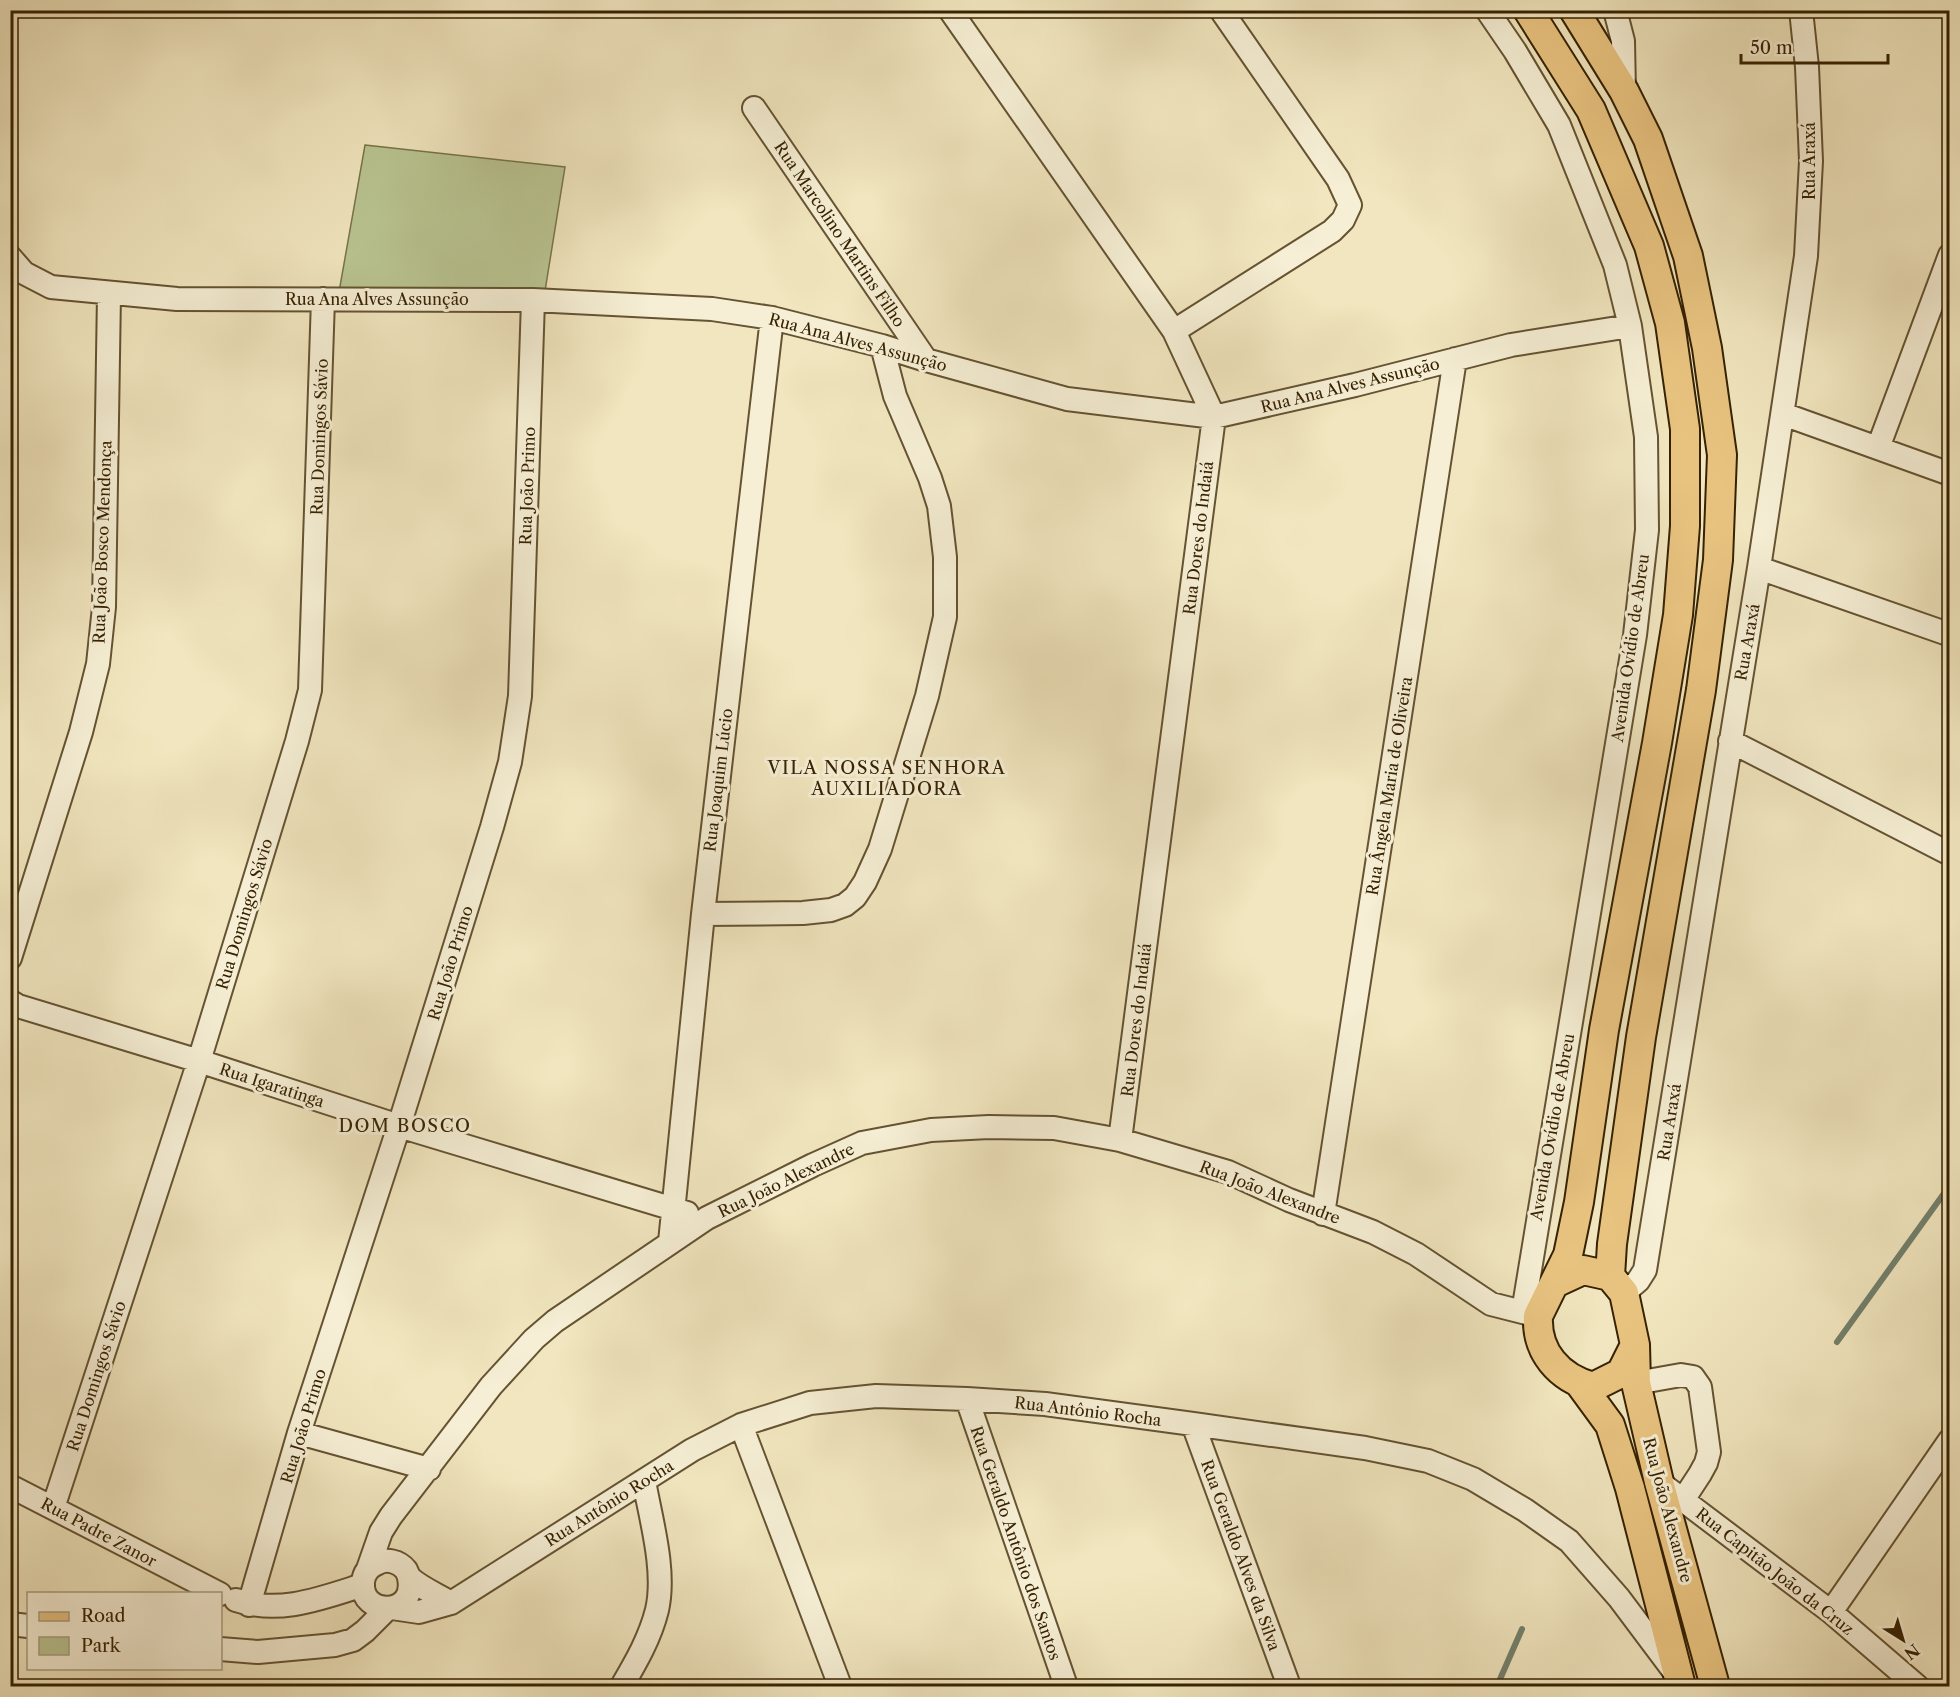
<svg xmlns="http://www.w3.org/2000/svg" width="1960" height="1697" font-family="'Libre Caslon Text',serif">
<rect width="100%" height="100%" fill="#f1e6bf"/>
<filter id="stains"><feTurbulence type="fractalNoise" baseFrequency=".00333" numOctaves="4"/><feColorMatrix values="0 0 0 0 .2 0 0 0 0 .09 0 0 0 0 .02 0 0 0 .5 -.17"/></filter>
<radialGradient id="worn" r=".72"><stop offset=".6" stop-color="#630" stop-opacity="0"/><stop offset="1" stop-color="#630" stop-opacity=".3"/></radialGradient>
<path fill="#b9c592" stroke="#78744a" stroke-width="1.5" d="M365,145L565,167L545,291L339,292Z"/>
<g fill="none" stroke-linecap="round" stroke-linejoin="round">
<path stroke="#73816c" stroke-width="6" d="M1837,1342L1950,1185
M1497,1686L1522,1629"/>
<g stroke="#655331" stroke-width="26">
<path id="minor" d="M950,10L1174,331L1214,417L1120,1140
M1487,10L1515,51L1559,125L1615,265L1630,326L1646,437L1647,530L1635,635L1523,1312
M1615,10L1623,41L1624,91
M754,108L926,360
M10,257L24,273L51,287L177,299L533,300L712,309L772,318L882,346L926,360L1067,399L1214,417L1355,385L1511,345L1630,326
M1174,331L1332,231L1343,220L1350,205L1338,179L1221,10
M1783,414L1950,474
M1878,448L1950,255
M1759,568L1948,634
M1730,741L1950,854
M703,914L803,913L831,910L845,905L855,897L865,882L880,849L927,696L945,617V557L939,506L930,478L895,396L882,346
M10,958L81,732L98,664L104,607L109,294
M10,1001L18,1006L199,1061L399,1126L687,1213
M1323,1214L1455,359
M670,1242L703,914L772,318
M1624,1293L1638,1281L1645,1270L1759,568L1806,256L1811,161L1807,67L1801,10
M1636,1383L1681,1375L1693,1377L1700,1387L1709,1452L1706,1463L1700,1474L1683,1500
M967,1399L1066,1686
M1193,1424L1289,1686
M741,1425L840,1686
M299,1433L429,1469
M1659,1482L1831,1612L1917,1686
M10,1486L220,1594
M53,1508L199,1061L297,741L310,690L323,299
M368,1569L381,1532L391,1516L491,1386L534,1339L555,1321L707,1218L813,1165L862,1143L931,1130L989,1127L1054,1128L1120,1140L1228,1172L1289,1200L1373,1232L1416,1254L1491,1304L1538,1316
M409,1578C417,1617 360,1617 363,1582C364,1573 369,1567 376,1564C386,1558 399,1561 406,1570C407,1572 409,1577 410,1578C421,1588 438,1595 451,1603
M236,1600C279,1615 322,1598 363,1585
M249,1605L299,1433L399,1126L492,827L510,762L520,696L533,300
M392,1608L419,1612L451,1603L692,1450L741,1425L810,1403L876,1396L967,1399L1045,1404L1193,1424L1365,1448L1428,1461L1473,1479L1525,1510L1569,1541L1619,1598L1673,1670
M1831,1612L1950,1440
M10,1624L28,1626
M220,1649L258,1652L335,1645L353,1640L365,1631L387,1609
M622,1686C636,1662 650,1638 657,1610C666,1571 651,1520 644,1481"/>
</g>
<g stroke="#362202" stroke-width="32">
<path id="major" d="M1528,10L1591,110L1649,246L1670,323L1685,429V526L1678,615L1657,743L1604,1030L1579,1202L1568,1255L1538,1316C1536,1352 1559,1378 1593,1387L1621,1373L1635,1345
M1574,10L1624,91L1648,139L1688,256L1707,348L1722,455L1718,560L1701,690L1641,1037L1612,1244L1610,1276
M1555,1283L1583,1270L1610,1276L1624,1293L1635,1345L1636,1383L1659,1482L1715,1686
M1580,1384L1610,1425L1630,1488L1681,1686"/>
</g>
<use href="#minor" stroke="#f6efd5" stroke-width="22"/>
<use href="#major" stroke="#e8c380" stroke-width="28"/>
</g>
<g text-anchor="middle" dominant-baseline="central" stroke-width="6" stroke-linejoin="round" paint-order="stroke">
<g font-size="16" fill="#362202" stroke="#f6efd5">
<text transform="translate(1809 161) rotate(-90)">Rua Araxá</text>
<text transform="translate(840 234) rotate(56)">Rua Marcolino Martins Filho</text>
<text x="377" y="299">Rua Ana Alves Assunção</text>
<text transform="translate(858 342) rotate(15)">Rua Ana Alves Assunção</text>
<text transform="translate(1350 385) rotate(-14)">Rua Ana Alves Assunção</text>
<text transform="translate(319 437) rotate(-88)">Rua Domingos Sávio</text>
<text transform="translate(527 486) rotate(-88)">Rua João Primo</text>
<text transform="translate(1198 538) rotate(-83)">Rua Dores do Indaiá</text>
<text transform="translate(102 542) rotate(-88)">Rua João Bosco Mendonça</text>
<text transform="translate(1747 642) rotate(-80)">Rua Araxá</text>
<text transform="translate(1630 648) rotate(-82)">Avenida Ovídio de Abreu</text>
<text transform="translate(718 780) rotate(-83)">Rua Joaquim Lúcio</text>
<text transform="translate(1389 786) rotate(-81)">Rua Ângela Maria de Oliveira</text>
<text transform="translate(244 914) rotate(-73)">Rua Domingos Sávio</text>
<text transform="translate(450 963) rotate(-73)">Rua João Primo</text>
<text transform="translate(1136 1020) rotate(-83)">Rua Dores do Indaiá</text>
<text transform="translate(272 1085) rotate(18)">Rua Igaratinga</text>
<text transform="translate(1669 1122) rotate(-81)">Rua Araxá</text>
<text transform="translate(1552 1127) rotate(-80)">Avenida Ovídio de Abreu</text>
<text transform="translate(786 1180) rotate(-26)">Rua João Alexandre</text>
<text transform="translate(1270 1192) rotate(21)">Rua João Alexandre</text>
<text transform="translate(96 1376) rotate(-72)">Rua Domingos Sávio</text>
<text transform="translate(1088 1411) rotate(7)">Rua Antônio Rocha</text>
<text transform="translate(303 1426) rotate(-73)">Rua João Primo</text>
<text transform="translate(609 1503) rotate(-32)">Rua Antônio Rocha</text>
<text transform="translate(1668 1510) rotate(75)">Rua João Alexandre</text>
<text transform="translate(99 1532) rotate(28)">Rua Padre Zanor</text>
<text transform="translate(1016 1543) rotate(71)">Rua Geraldo Antônio dos Santos</text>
<text transform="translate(1241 1555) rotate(70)">Rua Geraldo Alves da Silva</text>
<text transform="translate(1775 1571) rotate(38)">Rua Capitão João da Cruz</text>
</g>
<g font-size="18" letter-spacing="1.5" fill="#362202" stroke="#f6efd5">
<text x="887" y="768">VILA NOSSA SENHORA<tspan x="887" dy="21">AUXILIADORA</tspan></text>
<text x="405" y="1126">DOM BOSCO</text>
</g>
</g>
<rect width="1960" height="1697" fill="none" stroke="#f1e6bf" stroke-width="36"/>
<rect x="12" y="12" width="1936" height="1673" fill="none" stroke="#362202" stroke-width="3"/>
<rect x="18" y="18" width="1924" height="1661" fill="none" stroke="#362202" stroke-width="1.5"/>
<rect x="27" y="1592" width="195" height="78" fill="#f6efd5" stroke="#a99d81" stroke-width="1.5"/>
<rect x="39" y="1612" width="30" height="9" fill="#e8c380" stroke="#a99d81" stroke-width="1.5"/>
<text x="81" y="1622" font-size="18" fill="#362202">Road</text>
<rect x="39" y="1637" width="30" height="18" fill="#b9c592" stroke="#a99d81" stroke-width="1.5"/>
<text x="81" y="1652" font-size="18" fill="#362202">Park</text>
<g transform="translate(1903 1640) rotate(143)" stroke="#f6efd5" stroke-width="4.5" paint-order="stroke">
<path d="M0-4.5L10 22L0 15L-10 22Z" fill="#362202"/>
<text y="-9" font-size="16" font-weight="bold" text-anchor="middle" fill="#362202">N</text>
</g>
<path d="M1741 54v9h147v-9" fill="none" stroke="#362202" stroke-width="3"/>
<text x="1750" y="54" font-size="18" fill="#362202" stroke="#f6efd5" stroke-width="4.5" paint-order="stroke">50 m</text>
<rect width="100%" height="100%" filter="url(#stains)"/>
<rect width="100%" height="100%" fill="url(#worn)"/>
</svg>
